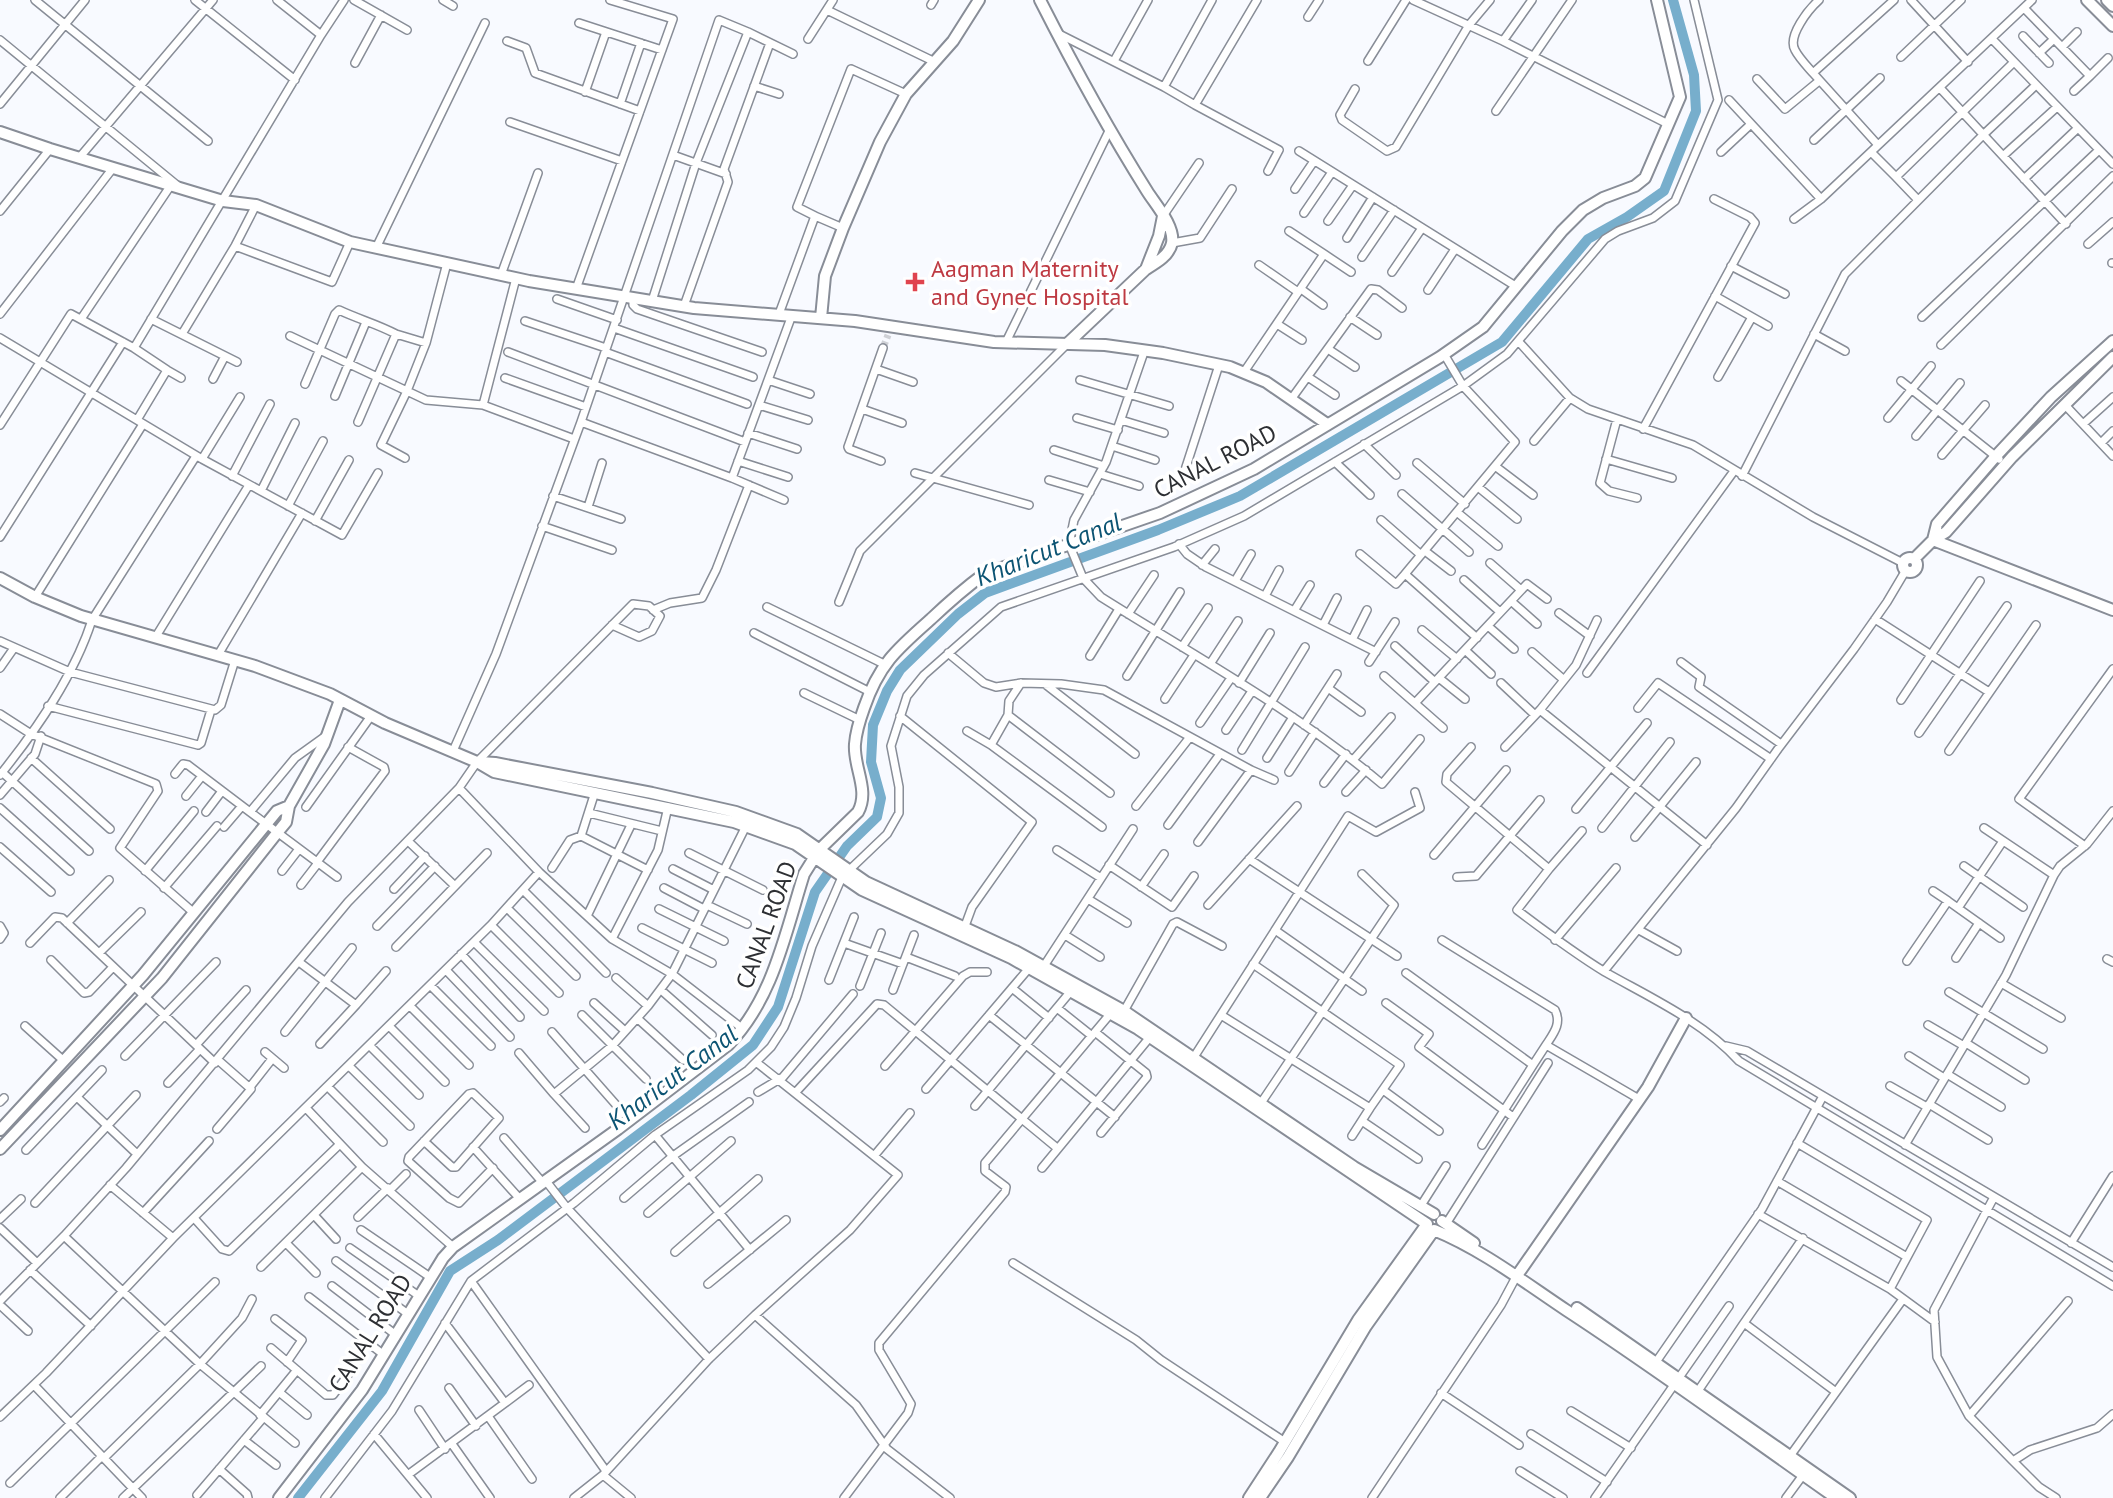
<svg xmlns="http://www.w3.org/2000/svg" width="2113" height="1498" font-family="'PT Sans',sans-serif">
<rect width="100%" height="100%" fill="#f8faff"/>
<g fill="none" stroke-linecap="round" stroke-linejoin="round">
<path stroke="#77aecc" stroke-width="10" d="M298,1498L382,1391L450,1271L498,1240L691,1095L753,1045L778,1007L815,892L847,846L877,817L881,798L871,762L873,725L887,691L900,670L958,614L985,593L1158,530L1240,496L1502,342L1588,239L1627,217L1664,191L1696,111L1694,75L1673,0"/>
<path stroke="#cfd1d6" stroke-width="7" stroke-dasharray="7 3.5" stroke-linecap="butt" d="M883,348L888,335"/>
<g stroke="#888d97" stroke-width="10">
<path id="street" d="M35,0L208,141
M195,0L295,80
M354,0L407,30
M443,0L453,6
M1413,0L1503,41L1668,124
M1911,0L1968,62
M931,5L934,0
M2024,8L2090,76L2108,58
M827,10L935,62
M1308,17L1319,0
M579,23L662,50
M748,32L793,54
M1059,34L1164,87L1195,105L1257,0
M321,35L344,0
M2023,36L2049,63
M808,39L833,0
M1992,39L2113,164
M0,40L178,186
M507,41L526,48L535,73L640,111
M1503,41L1532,0
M2062,47L2077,32
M2039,53L2054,39
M1901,57L1961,0
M1114,61L1148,0
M1368,61L1406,0
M355,63L381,15
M1813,73C1807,66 1799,58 1795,50C1787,36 1809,9 1819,0
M1757,79L1785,109L1819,81
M754,86L779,94
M1164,87L1212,0
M1940,88L2066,224
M1355,89L1340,115L1342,120L1387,151L1396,147L1469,25L1490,0
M2074,91L2090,76
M585,92L606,32
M1729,100L1821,199
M0,104L85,0
M620,104L641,43
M1195,105L1279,150L1268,171
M1496,111L1572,0
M510,122L622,161
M1814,140L1880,78
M1878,145L1813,73L1894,0
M1299,151L1517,287
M1721,152L1751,124
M1871,152L1896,177L2014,62
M673,155L726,174
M2003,156L2057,107
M79,158L213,0
M1896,177L1918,200
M2024,179L2078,128
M1295,189L1314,161
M0,211L50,149
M1304,213L1332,172
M815,216L797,207L851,69L906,94
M1163,216L1199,163
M1794,219L1821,199L2032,0
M1328,221L1353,185
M1347,238L1373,197
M1172,243L1200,238L1232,189
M2088,244L2113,222
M235,246L332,282L350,242
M376,248L485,23
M1324,254L1351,272
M1362,257L1394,210
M2112,263H2113
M1259,265L1298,292
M1731,266L1785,294
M1392,272L1422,228
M501,275L538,173
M576,289L673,19L610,0
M1301,289L1323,305
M1428,290L1455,249
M1715,296L1768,326
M633,298V305L637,309L762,352
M557,299L617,320
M684,306L728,182L724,169L770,43
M0,314L113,168
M779,314L815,216L843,228
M1350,317L1377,335
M1922,317L2099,150
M81,319L171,185
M151,319L237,362
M525,321L606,348
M1277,324L1302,340
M614,328L753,377
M182,334L235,246L256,205
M396,334L426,343
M1814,334L1845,351
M290,336L426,400L483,405L574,439
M0,338L202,459L342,535L378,473
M1006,342L1109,131
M1519,342L1570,398L1588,409L1693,445L1813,517L1903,563
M1941,345L2113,176
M134,348L167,370L137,420
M1328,349L1355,367
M508,352L745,442
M605,352L747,404
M1144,352L1106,462L1074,520L1069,544L1083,578L1101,597C1196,657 1296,711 1382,784L1420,739
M1444,354L1463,386L1515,442L1405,574L1477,638
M876,369L913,382
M167,370L181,378
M1244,372L1324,254L1289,231
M1308,377L1335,395
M1718,377L1752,317
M505,378L586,407
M213,379L225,356
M768,380L810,394
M1080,380L1169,406
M1901,381L1999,459
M305,384L335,314L339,310C358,319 377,324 396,334L358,422
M335,396L366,322
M1292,398L1371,289L1378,290L1402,308
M483,405L516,278
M759,405L808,420
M2065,405L2113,456
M862,409L902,423
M1077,418L1118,430
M1888,418L1931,366
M1617,419L1600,483L1609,491L1637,498
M1121,420L1164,433
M581,422L732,478L784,500
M2083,424L2113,397
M0,425L71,314L134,348L321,35L277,0
M1643,429L1755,223L1750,217L1714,199
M748,433L797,449
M1916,436L1960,383
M1534,441L1570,398
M2101,443L2113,431
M1364,444L1396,475
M1112,446L1155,460
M1054,450L1104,466
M1942,455L1985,405
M405,458L381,445L407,391L426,343L447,263
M202,459L240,397
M1606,459L1672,478
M738,461L788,477
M881,461L849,449L848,447L883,348
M1335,462L1370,495
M1417,463L1465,504
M1495,466L1533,495
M915,473L1029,505
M1184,473L1219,365
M1100,474L1139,486
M232,476L270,404
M1742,476L1845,274L1983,135L2036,85
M732,478L792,315
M1049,480L1090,492
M1478,487L1517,519
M261,491L295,423
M1402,494L1469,552
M553,496L621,519
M288,506L323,441
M588,507L602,463
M1458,513L1498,546
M1381,520L1421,555
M315,521L349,460
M542,526L612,550
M0,537L123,342
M1179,544L1187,554L1206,567L1376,652
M1425,551L1451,571
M1360,554L1396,584L1405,574
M1490,563L1521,590
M1202,565L1215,549
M1464,580L1500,612
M1235,581L1251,554
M1265,596L1279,570
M35,597L143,424
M1511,601L1537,624
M839,602L860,551L1067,344
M767,607L884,664
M653,610L670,603L702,598L716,570L749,485
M1294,611L1310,585
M1559,613L1590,636
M1128,614L1154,575
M1875,619L1989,692
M1323,625L1337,598
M1488,626L1514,649
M1422,630L1457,659
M754,633L870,692
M155,638L249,485
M1352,640L1367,610
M0,641L70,672L215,710L221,705L235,660
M1395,646L1435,682
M1182,647L1208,608
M1465,650L1491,674
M1532,652L1564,680
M948,653L984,683L996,687L1021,683L1061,684L1104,690L1251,770L1274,780
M218,655L302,513
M1090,656L1119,609
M1369,662L1395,622
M1681,662L1701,677L1699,687L1781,744
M1210,664L1238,621
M0,668L14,648
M1587,673L1734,471
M1127,676L1180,592
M1384,676L1443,728
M1439,678L1465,699
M1239,683L1270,633
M1501,683L1535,715
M1045,684L1135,754
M1328,688L1361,712
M804,693L860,720
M1165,699L1194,655
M1901,700L1980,581
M1415,703L1527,584L1547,599
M48,706L198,745L201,743L211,710
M1638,708L1658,683L1771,759
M1540,710L1707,845
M0,714L31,734L156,784L158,791L120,848L194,913
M1008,715L1009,701L1021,683
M900,716L1032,822L972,907L965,926
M1200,723L1231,678
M1304,725L1337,674
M1226,730L1252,691
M967,731L991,745
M1919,733L2007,606
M327,735L295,758L250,812L317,862L385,771L384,767L348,747
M1471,747L1447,774L1446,782L1549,869L1517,910C1546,932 1574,953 1605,972C1651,998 1702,1021 1739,1061L2113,1286
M1505,747L1540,710L1576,665L1597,620
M1242,750L1305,647
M453,751L496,654L581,422L719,20L748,32L696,163L652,301
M1949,751L2036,625
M31,758L110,829
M1267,758L1293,717
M1353,760L1391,717
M2,772L89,851
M1289,772L1315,732
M175,774L183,764L188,765L250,812
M0,775C37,729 74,676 92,620L196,456
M1324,783L1346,754
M1346,792L1366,770
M0,795L35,754L41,736
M186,796L202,776
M1136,806L1190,737
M306,807L371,716
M0,808L70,871
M1576,809L1647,723
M206,812L222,791
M589,813L662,831
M1168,825L1220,754
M224,827L242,806
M1102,827L991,745L1008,715L1110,793
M1602,828L1670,742
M1984,828L2054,875
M581,836L648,870
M1635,837L1696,762
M408,841L455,886
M1198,842L1251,770
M2085,846L2019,799L2113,669
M0,847L51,892
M1057,850L1101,878
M689,853L763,890
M1434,855L1506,770
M1249,859L1397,956
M317,862L337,877
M1109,865L1172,907L1194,876
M1964,866L2023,907
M552,868L570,840L581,836L595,792
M673,869L714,890
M1549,869L1582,831
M145,871L194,811
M282,871L299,849
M539,872L612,939L672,974L743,1029
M1457,877L1476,876L1540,800
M301,885L318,863
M1141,887L1164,854
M164,888L217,826
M664,888L704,909
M394,889L425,856
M523,890L606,973
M1933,891L1948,901
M1088,899L1127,923
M707,905L747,924
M1208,905L1297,806
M507,908L576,976
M1958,908L2003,841
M659,909L724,941
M588,914L631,825
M67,923L109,880
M491,925L559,993
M0,926L4,933L0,939
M377,926L435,866
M642,928L712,963
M1275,930L1362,991
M1639,930L1677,951
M1065,935L1100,957
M612,939L658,850L668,807
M1442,940L1555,1010C1562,1024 1553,1034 1546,1045
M1555,940L1616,868
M474,942L544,1011
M30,943L55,917L62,918L215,1063
M844,943L903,964
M396,947L487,853
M99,953L141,912
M461,954L520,1017
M906,957L955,976
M1956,958L1979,923
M2107,959L2113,962
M51,960L84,993L89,992L113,967
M1907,961L1948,901L2000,938
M299,962L356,1005L320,1044
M1253,964L1400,1065L1370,1108
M1042,969L1133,829
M446,970L510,1037
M1604,971L1736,808L1778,749L1854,649L1887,602L1906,570
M1406,973L1533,1065L1546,1045L1639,1099
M616,978L648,1006
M829,980L854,917
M2001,983L2061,1018
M430,985L491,1046
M860,986L881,933
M1012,988L1049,1018
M661,990L712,1035
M893,990L914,935
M1949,992L2043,1049
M594,1003L625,1031
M1386,1003L1429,1034L1419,1047L1513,1117
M356,1005L386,971
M410,1006L469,1065
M1057,1008L1092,1036
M1124,1011L1173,924L1177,922L1222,946
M582,1015L646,1079
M989,1015L1115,1117
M1221,1015L1370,1108L1352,1136
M637,1018L683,1060
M1928,1025L1964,1046
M25,1026L64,1061
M389,1026L445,1082
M285,1032L352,948
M552,1032L618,1107
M1095,1032L1146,1073L1147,1077L1101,1133
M1966,1043L2025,1080
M196,1045L246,990
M370,1046L419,1095
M1726,1046L1747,1051L2113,1267
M265,1052L284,1068
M519,1053L554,1094
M125,1056L216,962
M1909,1056L1944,1078
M1194,1057L1348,816L1376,832L1420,808L1415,792
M349,1066L410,1126
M885,1066L963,976L970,972H987
M1947,1074L2001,1107
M168,1083L200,1049
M1890,1086L1927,1107
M250,1087L272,1059
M328,1087L383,1142
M926,1089L1030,967
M1383,1090L1439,1131
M758,1092L783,1077L853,994
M795,1093L877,1004L884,1005L1057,1148
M77,1097L137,1154
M0,1102L4,1098
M1929,1104L1988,1140
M975,1106L1071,991
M1259,1106L1394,905L1362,874
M1362,1121L1418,1159
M585,1128L554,1094L612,1046L648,1006L672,974L746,826
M217,1129L251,1089L218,1060
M655,1135L750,1250
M504,1138L543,1183
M424,1141L452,1167H456L499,1118L473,1093L469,1094L409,1157L408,1161L449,1198L459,1203L493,1168
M1797,1143L1927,1220L1890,1289L1935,1322
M1482,1145L1533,1065
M1905,1145L2006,975L2054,875L2060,866L2087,844L2113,811
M473,1147L520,1199
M26,1150L102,1070
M874,1156L910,1113
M362,1167L453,1247
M1042,1168L1150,1037
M546,1181L567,1208L709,1359
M1777,1181L1907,1257
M110,1185L173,1238L491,925L539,872L459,788
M390,1190L406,1174
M1994,1197L1934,1310L1937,1357L1969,1416L2013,1461L2030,1450L2097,1428L2113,1414
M624,1198L673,1156L749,1102
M35,1203L136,1095
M1420,1207L1446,1166
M143,1213L209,1141
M648,1213L731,1141
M1758,1214L1890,1289
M314,1215L336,1239
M358,1217L388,1188
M194,1218L222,1249L229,1251L340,1144
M0,1219L21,1199
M1446,1224L1548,1063
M0,1228L37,1263
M361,1230L430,1277
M64,1236L200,1364L295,1443
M286,1243L316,1273
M2071,1243L2113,1176
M350,1248L419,1296
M675,1252L758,1179
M336,1261L408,1314
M1013,1263L1136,1340L1161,1360L1285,1442
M261,1267L362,1167L306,1108
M30,1270L91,1326
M471,1281L606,1471
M708,1284L786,1220
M332,1286L396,1335
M309,1297L384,1355
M0,1301L64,1236L126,1168L348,902L459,788L477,762L633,604L649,606L660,616L652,631L639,637L612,625
M0,1305L28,1331
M755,1315L850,1230L898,1175L756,1062
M275,1319L302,1340L287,1362
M1744,1323L1803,1238
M271,1348L326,1395H333L348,1375
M1656,1362L1762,1209L1823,1096
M34,1385L142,1498
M449,1388L476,1426
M1698,1391L1744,1323L1836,1392
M279,1392L307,1415
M1441,1393L1519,1445
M505,1403L529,1385
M419,1410L445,1449
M1571,1411L1631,1448
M260,1415L297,1370
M488,1416L532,1479
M1969,1416L2068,1301
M0,1417L46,1373L173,1238
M374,1434L427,1498
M1531,1434L1607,1482
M244,1440L276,1465
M452,1444L490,1498
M1790,1456L1903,1299
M104,1458L200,1364L242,1318L252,1299
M2013,1461L2039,1487L2056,1498
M219,1469L247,1494L248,1498
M1520,1471L1563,1498
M409,1474L505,1403L445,1323
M603,1475L631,1498
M10,1483L215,1282
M197,1495L263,1418
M60,1498L102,1456
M123,1498L261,1366
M325,1498L392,1411L471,1281L574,1203L655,1135L748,1070L771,1047L784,1027L796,998L812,946L842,877L887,834L899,813V787L891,746L907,696L924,675L1001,607L1174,547L1244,516L1463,386L1507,354L1605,239L1618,231L1653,218L1675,201L1718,100L1694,0
M574,1498L603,1475L709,1359L755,1315L856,1405L887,1449L950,1498
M844,1498L908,1413L911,1404L879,1350V1343L1005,1192L1006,1187L985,1171V1163L1111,1013
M1372,1498L1501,1305L1516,1277
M1595,1498L1729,1306
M1786,1498L1803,1475"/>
</g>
<g stroke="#888d97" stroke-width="14">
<path id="secondary" d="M1040,0C1073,65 1108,129 1147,191C1155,204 1175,226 1172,243C1169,256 1156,263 1146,269L1068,343
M2087,0L2113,26
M2107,0L2113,6
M0,132L50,149L223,201L256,205L350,242L529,281L694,308L855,321L994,342L1105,345L1163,353L1230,367L1266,382L1327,424
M1146,269L1159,236L1163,216
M821,318L825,276L843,228L880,142L906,94L953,41L979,0
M1933,540L1937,524L1996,456L2051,397L2113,341
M1933,540L2113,610
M1903 565a7 7 0 1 1 14 0a7 7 0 1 1-14 0Z
M1914,559L1933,540L1946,532L2012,457L2113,357
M0,578L35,597L81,616L255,666L330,694L385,723L477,762L494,772L734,822L795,844L862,890L1011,958L1138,1029L1427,1224L1358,1320L1279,1452L1249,1498
M480,762L495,763L652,793L736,812L797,834L866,882L1015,951L1124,1011L1354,1167L1434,1214
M0,1130L143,975L277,811L289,806
M0,1149L162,978L277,833L286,822L289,806L324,744L340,700
M1442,1221L1474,1243
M1516,1277L1648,1087L1686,1018
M1577,1308L1850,1498
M279,1498L362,1390L443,1258L453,1247L618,1129L728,1045C773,999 785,934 804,874L819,850L858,812C870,790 853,767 855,744C856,731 860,719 864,708C879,664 897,649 931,619C948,603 965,588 984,574L1160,513L1254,469L1440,357L1483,327L1562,231L1583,210L1603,198L1635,186L1645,178L1680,97L1657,0
M1260,1498L1288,1457L1366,1326L1434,1230C1481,1249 1524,1282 1566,1310C1658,1370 1746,1435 1836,1498"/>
</g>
<use href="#street" stroke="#fff" stroke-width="7"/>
<use href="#secondary" stroke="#fff" stroke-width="10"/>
</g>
<path fill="#e0444e" stroke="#fff" stroke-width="2.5" d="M911.5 271.5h7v7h7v7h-7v7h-7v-7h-7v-7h7z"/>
<g text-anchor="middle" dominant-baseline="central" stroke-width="7" stroke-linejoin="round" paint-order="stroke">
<g font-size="24" fill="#be3a42" stroke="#fff" text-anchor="start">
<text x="931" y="268">Aagman Maternity<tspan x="931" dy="28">and Gynec Hospital</tspan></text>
</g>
<g font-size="24" fill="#2d2f33" stroke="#fff">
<text transform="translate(1215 461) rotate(-27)">CANAL ROAD</text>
<text transform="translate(766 925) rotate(-70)">CANAL ROAD</text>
<text transform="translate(370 1333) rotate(-58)">CANAL ROAD</text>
</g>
<g font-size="26" font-style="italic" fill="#0c5473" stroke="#fff">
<text transform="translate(1048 549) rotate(-22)">Kharicut Canal</text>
<text transform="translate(672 1077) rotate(-37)">Kharicut Canal</text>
</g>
</g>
</svg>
